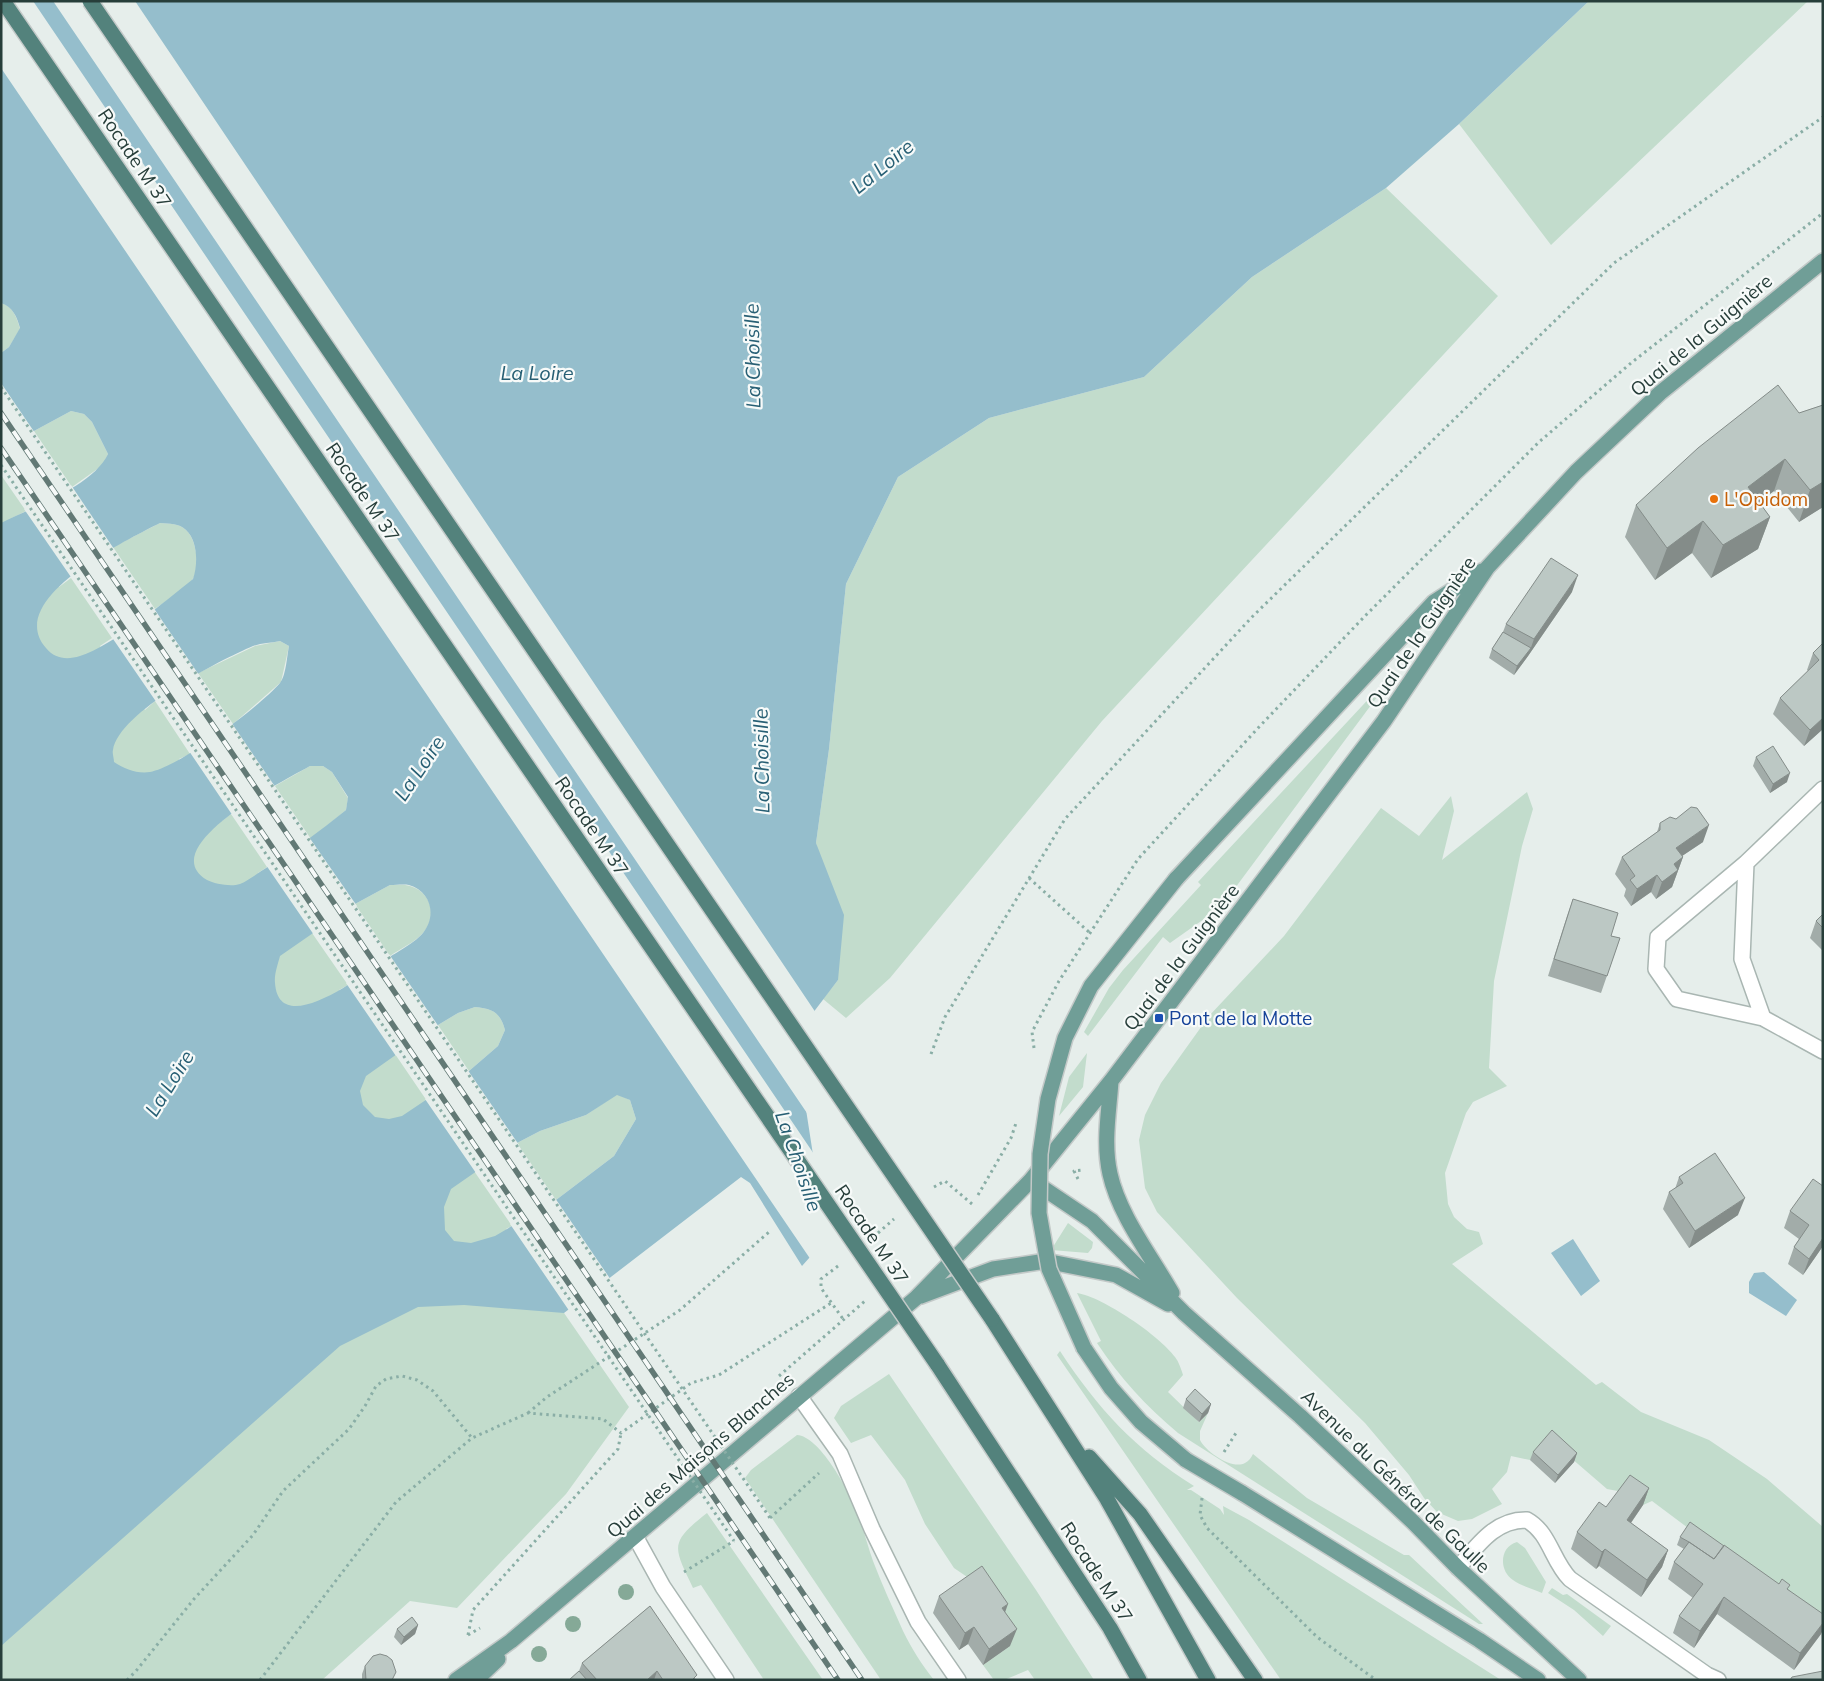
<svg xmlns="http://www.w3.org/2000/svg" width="1824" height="1681" font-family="Mulish,sans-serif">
<rect width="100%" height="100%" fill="#e6eeeb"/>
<path fill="#c2dccc" d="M1589,1H1808L1551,245L1459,124Z
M1386,188L1498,296L1102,721L890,978L846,1018L823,999L838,980L816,843L829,749L846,584L898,477L989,418L1144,377L1252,277Z
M1,303C13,306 17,318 20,329L9,347L1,353Z
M71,411L84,414L92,422L108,454L103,465L72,487L34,431Z
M1,475L26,511L12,518L59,587L71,578L112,638L100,646L145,710L155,701L190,754L179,759L222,821L231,814L267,867L258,873L303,939L312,933L348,985L339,990L387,1059L395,1054L427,1101L420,1106L468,1175L474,1171L512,1226L506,1229L629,1407L566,1494L457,1608L410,1601L322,1680H1Z
M160,523C169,524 179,523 186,530C196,538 200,566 194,577C189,587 164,602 155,609L113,547Z
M280,641L289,646L281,682L233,724L198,673L255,646Z
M1376,691L1380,693L1221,907L1170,943L1163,937L1088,1036L1084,1032L1109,988L1123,970L1201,885L1198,882Z
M310,766H323L332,772L348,798L346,810L311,839L275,786Z
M1527,792L1533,809L1522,846L1494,981L1489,1068L1507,1086L1473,1102L1466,1113L1445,1173L1448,1204L1454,1217L1467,1229L1479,1232L1483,1244L1452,1264L1596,1385L1602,1382L1641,1412L1709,1440L1767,1479L1823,1527V1629L1652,1501L1643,1505L1623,1492L1607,1489L1549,1439L1530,1460L1511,1456L1507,1472L1492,1489L1502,1504L1472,1519L1458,1521L1437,1512L1424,1498L1409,1475L1365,1423L1237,1298L1157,1212L1145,1188L1139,1140L1145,1115L1161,1083L1209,1016L1284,936L1381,808L1419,836L1451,796L1454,811L1442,860Z
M390,885C396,885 404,884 410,886C431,892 438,916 423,933C415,942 400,949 390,956L355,904Z
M475,1007C493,1009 500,1012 505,1030L498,1046L469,1071L438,1025L458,1013Z
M1087,1053L1083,1087L1059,1116L1069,1077Z
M617,1094L630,1100L636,1119L614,1156L556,1200L517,1143L540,1131L586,1115Z
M1068,1223L1093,1242L1092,1248L1088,1253L1051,1250Z
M1077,1293C1103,1297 1160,1336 1175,1357C1179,1362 1181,1369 1183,1375L1168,1392L1199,1422L1208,1413L1200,1431V1440C1206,1452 1232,1470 1245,1463C1249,1461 1251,1458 1253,1454L1307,1498L1404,1555H1409L1483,1624H1479L1178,1433C1146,1406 1120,1378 1097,1343L1101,1341Z
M1060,1351C1098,1409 1135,1449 1194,1486L1187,1490H1191L1220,1509L1224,1515L1223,1506L1249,1520L1501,1680H1281L1057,1355Z
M889,1374L1036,1590L1094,1680H1035L1028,1670L1004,1680H994L983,1665L1010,1646L976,1583L954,1568L925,1524L905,1480L871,1435L851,1443L834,1418L841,1406Z
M797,1435C819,1436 848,1489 856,1510C863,1527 867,1544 873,1561C882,1585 893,1608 903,1631C912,1649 922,1665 934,1680H881L745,1478L751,1470Z
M707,1513L823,1680H764L701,1585L693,1588C673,1546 669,1543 707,1513Z
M1517,1542L1525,1548L1546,1582L1542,1593C1533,1589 1521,1586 1513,1580C1499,1571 1499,1547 1517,1542Z
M1552,1588L1563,1595L1567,1594L1611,1626L1603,1636L1574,1610L1548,1593Z"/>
<path fill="#95becc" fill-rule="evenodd" d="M1,1H1589L1459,124L1386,188L1252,277L1144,377L989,418L898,477L846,584L829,749L816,843L844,915L838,980L803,1026V1090L826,1239L802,1266L750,1183L741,1177L564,1313L464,1305L418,1307L340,1346L1,1646V523C33,507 93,486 108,454L92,422L84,414L71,411L34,431L1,453V353L9,347L20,328C17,317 13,307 1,303ZM160,523C169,524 179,523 186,530C198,541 198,565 193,579C165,601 113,646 80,656C67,660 55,659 46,648C3,599 127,540 160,523ZM280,641L289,646C287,656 286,676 280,683C259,707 181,766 150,772C137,774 125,769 114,762C114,758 112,753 113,750C119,712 220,660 253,646C261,643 271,643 280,641ZM310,766H323L332,772L348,797L346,810C320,831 294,850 266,868C258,873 249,880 240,884C231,887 215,884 207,880C152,847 287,779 310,766ZM390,885C396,885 404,884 409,885C431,891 437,916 423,933C414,944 391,955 379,964C360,977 279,1039 275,983C274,974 278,964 280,956L355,904ZM475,1007C493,1009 500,1012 505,1030L498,1046L469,1071L402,1116L389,1119L375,1117L363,1105L360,1091L366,1076L438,1025L458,1013ZM617,1095L630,1100L636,1119L614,1156L556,1200L495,1236L471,1243L454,1241L445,1230L444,1207L451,1189L517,1143L540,1131L586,1115Z
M1573,1239L1600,1281L1581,1296L1551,1253Z
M1764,1272L1797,1300L1786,1316L1749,1293V1282L1754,1273Z"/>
<path fill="#e6eeeb" d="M1,1H33L818,1160L820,1175L840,1230L811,1260L1,68Z
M53,1H135L816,1013L805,1027L806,1090L811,1119Z
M1,383L35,433L1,455Z
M71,485L114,549L73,580L24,509Z
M153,607L199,675L157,703L111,636Z
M231,722L276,788L233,816L189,751Z
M309,837L357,906L314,935L266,865Z
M389,954L439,1027L396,1056L346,983Z
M467,1069L519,1145L476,1173L425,1099Z
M555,1198L611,1280L570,1312L510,1224Z"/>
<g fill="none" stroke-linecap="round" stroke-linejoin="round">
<g stroke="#a9b6b2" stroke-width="18">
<path id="service" d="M799,1396L840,1454L872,1529L918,1622L958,1680"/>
</g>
<g stroke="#a9b6b2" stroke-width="18">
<path id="minor" d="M1823,789L1746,863L1742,959L1763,1018L1823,1051
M1746,863L1658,937L1656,969L1677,999L1763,1018
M635,1536L663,1587L726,1680
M1458,1568C1477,1546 1495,1519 1527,1520C1550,1533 1552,1561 1570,1579L1707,1675L1718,1680"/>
</g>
<g stroke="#c3c9c8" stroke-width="18">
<path id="primary" d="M1176,879L1434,602L1482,571
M1111,1081C1109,1112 1103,1143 1110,1174C1119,1215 1151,1256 1172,1293
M1031,1180L1092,1221L1184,1313L1300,1416L1413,1522L1458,1568L1579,1680
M921,1296L993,1269L1046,1261L1116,1275L1168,1304
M1084,1348L1111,1388L1141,1422L1186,1460
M1242,1493L1479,1640L1538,1680
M456,1680L511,1641L916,1298L1031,1180L1111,1081L1384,721L1487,568L1576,472L1660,393L1823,261
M476,1680L498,1659"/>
</g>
<g stroke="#c3c9c8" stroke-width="18">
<path id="trunk" d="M992,1319L1107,1499L1208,1680
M937,1364L1110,1628L1139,1680
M1089,1457L1140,1514L1255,1680"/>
</g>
<path stroke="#8aaea6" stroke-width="3" stroke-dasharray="2.5 4" stroke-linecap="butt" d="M1029,878L1090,933
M1034,1048L1032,1032L1059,981L1138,859L1259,727L1365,616L1539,442L1631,363L1823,213
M931,1054L945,1017L1065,819L1252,617L1614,263L1823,117
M1078,1179L1074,1171L1083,1170
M934,1187L945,1181L972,1204
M978,1195L1011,1138L1016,1123
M878,1233L894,1219
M838,1266L821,1279V1288L843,1319
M779,1376L865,1301
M528,1413L547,1397L680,1310L769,1232
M1224,1452L1236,1433
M1202,1498L1200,1515L1207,1528L1317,1637L1376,1680
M770,1518L819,1473
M684,1572L734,1541
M468,1635L480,1628
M468,1635L473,1610L618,1449L621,1433
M127,1680L136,1671L194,1599L253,1535L283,1491L349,1429L365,1406L376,1386L386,1379L402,1376L417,1380L433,1391L472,1438
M260,1680L396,1502L472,1438L528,1413L603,1419L621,1433L691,1383L719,1375L831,1303"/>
<use href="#service" stroke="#fff" stroke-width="15"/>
<use href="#minor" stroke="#fff" stroke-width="15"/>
<use href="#primary" stroke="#709e97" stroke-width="15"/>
<use href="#trunk" stroke="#53827c" stroke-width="15"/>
<g stroke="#627975" stroke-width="5.5">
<path id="rail" d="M1,413L862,1680
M1,448L838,1680"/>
</g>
<use href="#rail" stroke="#f7faf9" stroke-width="4" stroke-dasharray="11" stroke-linecap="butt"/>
<g stroke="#c3c9c8" stroke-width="18" stroke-linecap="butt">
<path id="primary-bridge" d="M1084,1348L1049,1269L1039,1213L1040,1154L1048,1099L1065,1038L1091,986L1176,879
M1186,1460L1242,1493"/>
</g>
<g stroke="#c3c9c8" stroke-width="18" stroke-linecap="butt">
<path id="trunk-bridge" d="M3,1L937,1364
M90,1L992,1319"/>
</g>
<path stroke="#8aaea6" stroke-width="3" stroke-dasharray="2.5 4" stroke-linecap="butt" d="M1,387L770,1518
M1,465L734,1541"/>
<use href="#primary-bridge" stroke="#709e97" stroke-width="15"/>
<use href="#trunk-bridge" stroke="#53827c" stroke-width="15"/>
</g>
<g fill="#85a997">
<circle cx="626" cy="1592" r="8"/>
<circle cx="573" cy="1624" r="8"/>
<circle cx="539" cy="1654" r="8"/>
</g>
<path fill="#a2aca9" d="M1823,405V507L1799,522L1774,491L1759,502L1770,517L1758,549L1711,578L1692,553L1655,580L1625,537L1636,505L1799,413Z
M1572,592L1528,656L1514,675L1489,658L1492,649L1503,632L1506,624Z
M1823,643V729L1804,746L1773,714L1780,698L1808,671L1807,670L1813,653Z
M1756,757L1787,782L1770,793L1753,766Z
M1660,823L1703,842L1682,856L1683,857L1672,887L1656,899L1651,892L1631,906L1624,896L1626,889L1615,874L1622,857L1657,832Z
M1573,899L1611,936L1620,938L1601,993L1548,976L1567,916Z
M1823,914V951L1810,938L1816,921Z
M1679,1177L1738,1215L1689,1248L1663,1209L1669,1192L1675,1189Z
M1823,1186V1246L1803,1275L1788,1264L1794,1247L1799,1239L1784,1228L1790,1211Z
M1186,1399L1211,1404L1208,1413L1199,1422L1183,1408Z
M1533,1452L1577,1453L1574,1462L1555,1483L1530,1460Z
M1649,1488L1643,1505L1631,1523L1668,1550L1662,1567L1641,1597L1599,1566L1596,1569L1571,1549L1577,1532L1606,1507Z
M1680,1537L1789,1590L1821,1634L1794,1670L1717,1614L1694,1648L1673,1633L1679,1616L1693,1598L1668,1579L1674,1562L1684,1549L1677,1545Z
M939,1596L1005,1612L1010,1646L983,1665L968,1644L959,1650L933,1613Z
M650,1606L696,1680H569L579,1671L582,1663Z
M418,1625L415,1634L401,1645L394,1637L397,1629Z
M365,1666L393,1680H362V1674Z"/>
<path fill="#848c89" d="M1785,459L1774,491L1736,519L1748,487Z
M1823,482V507L1799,522L1810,490Z
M1770,517L1758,549L1711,578L1723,545Z
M1703,521L1692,553L1655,580L1667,548Z
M1578,575L1572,592L1528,656L1534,639Z
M1531,648L1528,656L1514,675L1517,666Z
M1823,718V729L1804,746L1810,730Z
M1790,773L1787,782L1770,793L1773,784Z
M1709,825L1703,842L1670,864L1676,848Z
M1683,857L1672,887L1656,899L1662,882L1674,864Z
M1657,875L1651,892L1631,906L1637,889Z
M1745,1198L1738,1215L1689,1248L1695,1231Z
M1823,1238V1246L1803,1275L1809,1259Z
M1211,1404L1208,1413L1199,1422L1202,1414Z
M1577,1453L1574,1462L1555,1483L1558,1475Z
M1649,1488L1643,1505L1621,1537L1627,1520Z
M1605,1549L1599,1566L1596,1569L1602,1552Z
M1668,1550L1662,1567L1641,1597L1647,1580Z
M1724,1597L1717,1614L1694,1648L1700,1631Z
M1008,1604L1002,1621V1608Z
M1823,1623V1630L1821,1634L1794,1670L1800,1653Z
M418,1625L415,1634L401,1645L404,1637Z
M974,1627L968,1644L959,1650L965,1633Z
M1017,1629L1010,1646L983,1665L989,1649Z
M657,1671L654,1680H647Z"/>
<path fill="#bcc8c4" stroke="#848c89" d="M1778,385L1799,413L1823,405V482L1810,490L1785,459L1748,487L1770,517L1723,545L1703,521L1667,548L1636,505L1698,448Z
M1551,558L1578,575L1534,639L1506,624Z
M1503,632L1531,648L1517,666L1492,649Z
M1823,643V718L1810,730L1780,698L1819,660L1813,653Z
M1773,746L1790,773L1773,784L1756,757Z
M1691,807L1697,808L1709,825L1676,848L1683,857L1674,864L1678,870L1662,882L1657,875L1637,889L1630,880L1635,876L1622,857L1660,830V823L1670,817L1676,819Z
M1573,899L1618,913L1611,936L1620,938L1607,976L1554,959Z
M1823,914V928L1816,921Z
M1715,1153L1745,1198L1695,1231L1669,1192L1683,1183L1679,1177Z
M1813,1179L1823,1186V1238L1809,1259L1794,1247L1809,1225L1790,1211Z
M1195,1389L1211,1404L1202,1414L1186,1399Z
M1552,1430L1577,1453L1558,1475L1533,1452Z
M1630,1475L1649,1488L1627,1520L1668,1550L1647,1580L1605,1549L1602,1552L1577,1532L1599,1502L1606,1507Z
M1690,1522L1724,1546L1714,1559L1689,1542L1680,1537Z
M1689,1542L1714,1559L1724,1545L1779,1584L1782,1579L1790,1585L1787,1589L1823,1614V1623L1800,1653L1724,1597L1700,1631L1679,1616L1703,1584L1674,1562Z
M982,1566L1008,1604L1002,1608L1017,1629L989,1649L974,1627L965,1633L939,1596Z
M650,1606L697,1675L692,1680H663L657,1671L647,1680H597L582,1663Z
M412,1617L418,1625L404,1637L397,1629Z
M380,1654L387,1656L392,1660L396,1672L392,1680H366L365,1666L373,1656Z
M579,1671L587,1680H569Z
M1823,1671V1680H1790L1792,1677Z"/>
<circle fill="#e8710a" stroke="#f7faf9" stroke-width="2" cx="1714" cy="499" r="5"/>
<rect fill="#1a4fb4" stroke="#f7faf9" stroke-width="2" x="1154" y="1013" width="10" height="10" rx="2.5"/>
<g text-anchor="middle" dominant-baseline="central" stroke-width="4.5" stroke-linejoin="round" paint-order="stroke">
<g font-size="19" fill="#273e3a" stroke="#f7faf9">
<text transform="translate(135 158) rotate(56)">Rocade M 37</text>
<text transform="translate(1701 335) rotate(-40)">Quai de la Guignière</text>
<text transform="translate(363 492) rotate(56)">Rocade M 37</text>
<text transform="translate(1421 632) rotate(-56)">Quai de la Guignière</text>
<text transform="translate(592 826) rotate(56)">Rocade M 37</text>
<text transform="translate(1181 957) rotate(-53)">Quai de la Guignière</text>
<text transform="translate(872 1234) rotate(56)">Rocade M 37</text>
<text transform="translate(700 1455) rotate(-41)">Quai des Maisons Blanches</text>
<text transform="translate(1396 1481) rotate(44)">Avenue du Général de Gaulle</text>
<text transform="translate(1097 1572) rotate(57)">Rocade M 37</text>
</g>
<g font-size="19" fill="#c56008" stroke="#f7faf9" text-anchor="start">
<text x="1724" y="499">L'Opidom</text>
</g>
<g font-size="19" fill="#164399" stroke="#f7faf9" text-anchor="start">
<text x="1169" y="1018">Pont de la Motte</text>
</g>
<g font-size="20" font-style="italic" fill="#275f74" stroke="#f7faf9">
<text transform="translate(882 166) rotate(-39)">La Loire</text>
<text transform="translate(752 356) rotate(-91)">La Choisille</text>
<text x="537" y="372">La Loire</text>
<text transform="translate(761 761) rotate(-91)">La Choisille</text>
<text transform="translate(419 768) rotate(-56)">La Loire</text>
<text transform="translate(169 1083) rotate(-58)">La Loire</text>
<text transform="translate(799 1161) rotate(71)">La Choisille</text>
</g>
</g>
<rect width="1824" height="1681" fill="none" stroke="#273e3a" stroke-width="5"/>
</svg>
